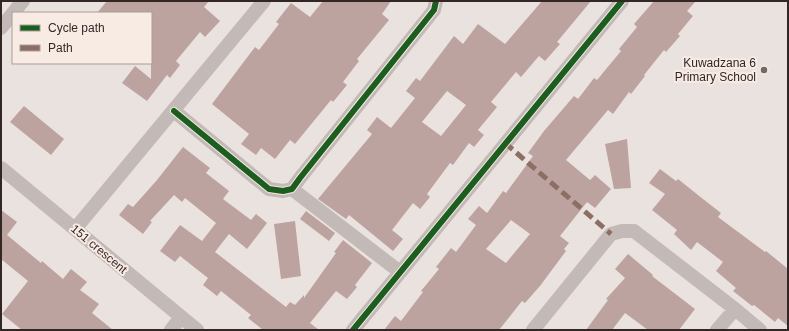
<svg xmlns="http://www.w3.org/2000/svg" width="789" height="331" font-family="Arial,sans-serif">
<rect width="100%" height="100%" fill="#eae2de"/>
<path fill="#bda3a0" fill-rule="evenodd" d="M107,1H209L204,7L220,21L205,37L200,32L176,61L180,65L170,78L167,75L147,101L122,83L135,66L151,79V13H97Z
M323,1H391L382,14L389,20L357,59L359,61L343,82L347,85L333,102L331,100L295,144L290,140L275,159L261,148L256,155L241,144L249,134L212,104L255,47L259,50L279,24L276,22L291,3L310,17Z
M542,1H591L557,42L560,44L545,61L539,56L521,77L516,72L491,102L497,107L478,130L484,135L474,147L469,143L453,165L450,163L427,194L430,197L420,209L413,203L392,230L403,239L393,251L349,215L346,219L318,199L372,134L367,130L377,117L391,128L415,98L406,91L416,78L420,81L454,36L463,44L478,24L505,44ZM447,91L466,105L441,136L422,122Z
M654,1H696L687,11L693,16L678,34L680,36L666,52L664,50L644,75L645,76L631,94L629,92L613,114L608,110L566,160L590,180L595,175L611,189L595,208L587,202L560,236L569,243L564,249L566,251L540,286L525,303L522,301L499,330H384L395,316L401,321L423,292L421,291L439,269L436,267L451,248L456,252L476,225L468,219L479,206L487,213L503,191L506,193L533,156L528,153L544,131L574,96L578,99L594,78L597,80L621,51L619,49L637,27L634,24ZM511,220L530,234L506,263L486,249Z
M24,106L64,139L51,155L10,122Z
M627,139L631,188L614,189L605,144Z
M183,147L210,168L206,173L229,191L223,199L251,220L256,214L267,223L247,249L229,234L215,252L286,307L290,302L295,305L304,295V298L336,253L334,252L343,240L372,263L355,285L357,287L347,299L336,291L310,323L319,330H263L248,318L251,315L221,291L217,296L203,285L208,278L180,256L175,262L160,251L180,225L202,241L216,223L185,198L182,202L174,195L150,221L152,222L143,234L119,215L128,204L133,207L157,180Z
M660,169L676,181L678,179L703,199L721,213L718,217L765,252L766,251L788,269V326L778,318L775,322L754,305L752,306L733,291L736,288L716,271L723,262L697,242L691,250L674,234L677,230L652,210L665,194L649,183Z
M1,210L17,222L7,235L41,263L42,261L63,279L71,269L87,282L80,290L99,304L92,313L113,330H22L2,314L28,281L1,259Z
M306,211L335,233L329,241L300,219Z
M295,221L301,276L281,279L274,224Z
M628,254L653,275L652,276L695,309L679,330H648L625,313L612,330H586L608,300L606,299L625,278L615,269Z"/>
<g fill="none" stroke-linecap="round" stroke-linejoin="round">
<path stroke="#c3bab7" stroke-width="14" d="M13,13L23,1
M1,28L13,13
M174,111L269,189L283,191L292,189L300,178L434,10L436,1
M1,168L197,330
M292,189L400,272
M75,229L264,1
M171,330L181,317
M353,330L622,1
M533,330L611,234L622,231H634L735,309
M717,330L735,309L760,330"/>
<path stroke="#8d6e63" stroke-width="5" stroke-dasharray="10 5" stroke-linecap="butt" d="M505,143L611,234"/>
<g stroke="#f8ebe4" stroke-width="8">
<path id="cycleway" d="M174,111L269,189L283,191L292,189L300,178L434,10L436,1
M353,330L622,1"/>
</g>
<use href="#cycleway" stroke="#1b5e20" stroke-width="6"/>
</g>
<circle fill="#736866" stroke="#f8ebe4" stroke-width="1.5" cx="764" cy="70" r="4"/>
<g text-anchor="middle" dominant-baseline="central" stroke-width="4" stroke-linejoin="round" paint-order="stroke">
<g font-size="12" fill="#332726" stroke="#f8ebe4" text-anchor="end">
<text x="756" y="63">Kuwadzana 6<tspan x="756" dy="14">Primary School</tspan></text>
</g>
<g font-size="12" fill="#332726" stroke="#f8ebe4">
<text transform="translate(99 249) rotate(40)">151 crescent</text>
</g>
</g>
<rect width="789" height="331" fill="none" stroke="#332726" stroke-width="4"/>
<rect x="12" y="12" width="140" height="52" fill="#f8ebe4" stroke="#a99d98"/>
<rect x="20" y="25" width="20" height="6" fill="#1b5e20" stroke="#a99d98"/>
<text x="48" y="32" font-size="12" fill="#332726">Cycle path</text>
<rect x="20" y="45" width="20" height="6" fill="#8d6e63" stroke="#a99d98"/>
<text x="48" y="52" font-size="12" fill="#332726">Path</text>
</svg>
